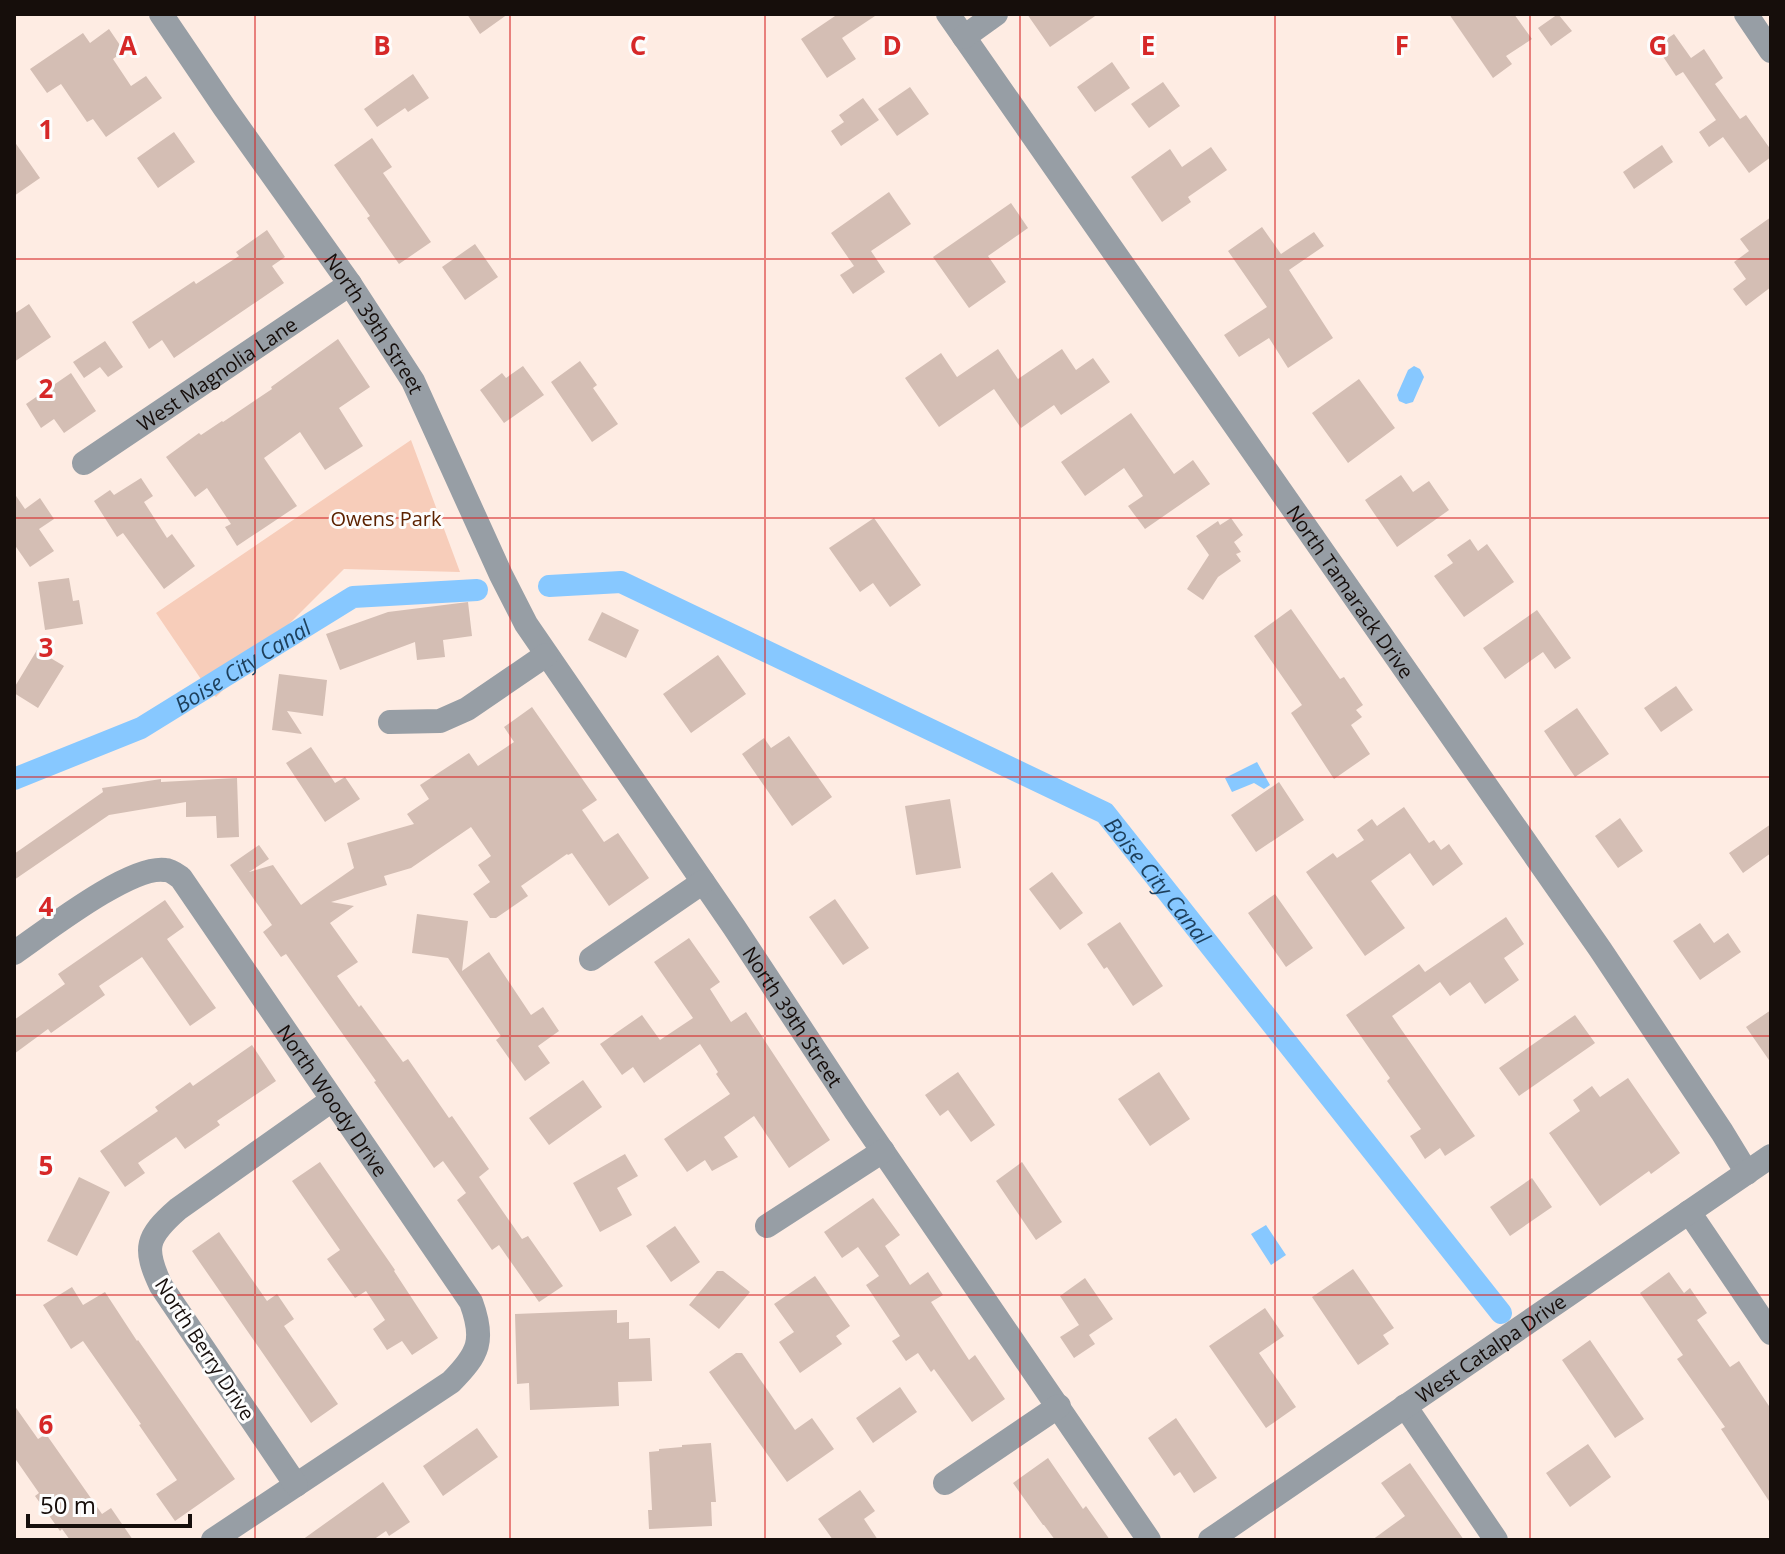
<svg xmlns="http://www.w3.org/2000/svg" width="1785" height="1554" font-family="'Open Sans',sans-serif">
<rect width="100%" height="100%" fill="#feece3"/>
<path fill="#f7cdba" d="M411,440L460,572L344,569L216,697L207,688L156,613Z"/>
<path fill="#87c8ff" d="M1414,366L1420,369L1424,377L1413,402L1406,404L1399,401L1397,395L1408,370Z
M1257,762L1270,785L1264,789L1254,783L1232,792L1225,778Z
M1266,1225L1286,1255L1271,1265L1251,1234Z"/>
<g fill="none" stroke-linecap="round" stroke-linejoin="round">
<g stroke="#87c8ff" stroke-width="22">
<path id="s1" d="M549,586L621,582L1105,813L1501,1313"/>
<path id="s2" d="M14,779L141,728L353,597L477,590"/>
</g>
</g>
<path fill="#d4beb4" d="M467,14H508L480,34Z
M838,14H878L842,38L856,59L827,78L801,39Z
M1027,14H1098L1050,47Z
M1449,14H1514L1532,39L1506,56L1512,64L1493,78Z
M1558,14L1572,31L1551,46L1538,28Z
M109,29L124,51L113,59L131,86L146,76L162,98L106,137L93,119L87,122L61,84L47,93L30,69L83,33L90,43Z
M1674,34L1691,58L1704,49L1723,78L1715,84L1740,119L1746,115L1771,150V157L1749,173L1723,137L1709,147L1699,132L1716,120L1683,72L1676,76L1656,46Z
M1112,62L1130,88L1095,112L1077,87Z
M413,74L429,98L408,112L405,108L377,127L364,109Z
M1163,82L1180,106L1149,128L1131,104Z
M910,87L929,114L897,136L878,109Z
M863,98L879,120L841,146L831,131L844,122L839,115Z
M174,132L195,162L158,188L137,158Z
M372,138L392,167L383,173L431,242L399,264L367,218L370,216L334,165Z
M14,141L40,178L14,196Z
M1662,145L1673,162L1634,189L1623,172Z
M1211,147L1227,170L1188,197L1191,202L1162,222L1131,177L1170,149L1182,167Z
M889,192L911,224L871,251L885,272L853,294L840,275L854,266L831,233Z
M1011,203L1028,228L988,256L1006,282L969,308L933,257Z
M1771,217V287L1746,306L1733,289L1746,279L1734,262L1749,251L1740,239Z
M1262,227L1281,254L1314,232L1324,246L1289,270L1333,338L1288,368L1269,338L1239,357L1224,335L1267,307L1228,251Z
M267,230L285,257L272,266L284,283L174,358L162,340L149,349L132,322L194,281L196,284L239,256L236,252Z
M475,244L498,277L465,300L442,267Z
M29,304L51,337L14,362V314Z
M338,339L370,387L339,408L363,446L325,470L300,432L264,458L297,506L237,546L225,527L231,524L207,488L195,497L166,457L199,433L201,435L222,421L223,422L272,389L271,387Z
M105,341L123,367L108,377L100,367L84,378L73,362Z
M998,349L1018,379L1062,349L1076,370L1093,358L1110,382L1061,415L1054,405L1021,428L994,389L939,427L905,378L941,353L957,377Z
M580,361L597,385L593,388L618,424L592,442L551,382Z
M523,366L544,395L504,423L480,390L502,373L506,378Z
M71,373L96,411L64,433L54,419L41,428L26,404Z
M1359,379L1395,428L1348,463L1312,413Z
M1131,413L1174,474L1193,460L1210,484L1145,529L1128,506L1143,496L1124,468L1085,496L1061,462Z
M1401,475L1413,492L1429,481L1449,510L1397,547L1365,500Z
M141,478L153,496L144,502L167,538L172,534L195,566L164,589L123,533L117,537L94,501L110,490L114,495Z
M14,493L25,509L40,498L54,519L39,529L54,551L30,567L14,544Z
M874,518L921,585L890,607L873,583L860,592L829,548Z
M1231,518L1243,535L1234,542L1241,552L1236,554L1241,561L1218,577L1203,600L1187,589L1209,555L1196,536L1218,521L1220,525Z
M1470,539L1478,551L1487,544L1514,582L1464,617L1434,576L1453,563L1447,555Z
M69,578L73,601L79,600L83,624L45,630L38,582Z
M468,602L472,636L443,640L445,657L417,660L415,642L340,670L326,634L388,612Z
M1291,609L1340,679L1344,677L1363,705L1356,710L1362,717L1351,725L1370,754L1334,779L1291,713L1302,705L1254,636Z
M1537,610L1571,658L1555,669L1543,652L1505,679L1483,648Z
M602,612L639,630L626,658L588,640Z
M37,650L64,666L38,708L14,693V688Z
M718,655L746,694L691,733L663,694Z
M279,674L327,680L323,716L287,711L302,734L272,730Z
M1676,686L1693,710L1661,732L1644,708Z
M532,707L597,800L582,810L604,842L618,833L649,878L609,906L572,853L568,855L567,854L521,886L528,896L496,918H490L473,894L490,882L478,865L491,856L471,827L411,868L384,876L387,885L331,902L354,906L330,923L358,962L337,976L359,1007L361,1005L403,1062L408,1059L449,1118L452,1116L489,1169L479,1177L522,1239L528,1236L563,1286L539,1302L499,1245L492,1250L457,1200L466,1193L443,1161L434,1168L374,1082L376,1081L286,954L281,957L263,932L272,925L230,865L259,845L269,859L249,872L273,865L301,905L354,868L347,843L414,824L407,814L429,799L420,785L469,753L478,766L514,742L504,727Z
M1577,708L1609,754L1575,777L1544,731Z
M789,736L832,797L792,826L742,754L764,738L771,748Z
M311,747L335,783L345,777L360,799L325,822L286,763Z
M237,778L239,837L217,838L216,816L186,817V802L109,815L14,880V854L103,792L102,788L161,779V782Z
M1279,782L1304,820L1256,852L1231,815Z
M950,799L961,868L916,875L905,806Z
M1404,807L1429,843L1434,840L1441,850L1449,844L1463,864L1433,886L1410,853L1371,881L1405,928L1365,956L1306,872L1333,853L1337,858L1364,840L1357,830L1372,819L1377,826Z
M1620,818L1643,851L1618,868L1595,836Z
M1771,824V853L1743,873L1729,853Z
M1052,872L1083,913L1060,930L1029,889Z
M1275,894L1313,948L1286,967L1248,913Z
M835,899L869,948L843,965L809,917Z
M165,900L184,927L167,939L216,1008L190,1026L142,957L99,986L105,995L51,1033L48,1029L14,1054V1020L65,984L58,974Z
M417,914L468,921L462,971L489,952L531,1015L543,1007L559,1031L538,1046L550,1063L525,1081L496,1040L501,1036L448,958L412,953Z
M1506,917L1524,944L1504,958L1519,980L1485,1004L1470,982L1450,996L1440,982L1392,1016L1475,1136L1445,1156L1440,1148L1425,1159L1410,1136L1421,1129L1387,1081L1390,1078L1346,1015L1419,964L1425,972Z
M1120,922L1163,986L1133,1006L1107,967L1104,969L1087,944Z
M1700,923L1714,943L1728,933L1741,952L1700,980L1673,941Z
M689,938L720,982L710,989L731,1022L746,1012L830,1140L789,1168L754,1116L724,1137L738,1157L712,1171L705,1160L687,1172L664,1139L730,1094L716,1074L718,1072L700,1044L644,1083L633,1067L622,1075L600,1044L642,1015L660,1040L693,1018L654,962Z
M1771,1010V1063L1746,1027Z
M1575,1015L1595,1043L1519,1096L1499,1068Z
M252,1045L276,1081L217,1121L220,1125L185,1149L176,1137L138,1163L145,1173L125,1187L100,1151L158,1111L155,1107L190,1082L193,1086Z
M958,1072L995,1125L971,1142L948,1110L940,1116L925,1095Z
M1159,1072L1190,1119L1150,1146L1118,1099Z
M1628,1078L1680,1153L1651,1174L1649,1171L1600,1206L1549,1133L1580,1111L1573,1100L1592,1086L1600,1097Z
M583,1080L602,1107L549,1145L529,1118Z
M625,1154L638,1176L617,1188L632,1215L600,1232L573,1183Z
M320,1162L395,1270L394,1271L438,1338L412,1355L402,1341L387,1350L373,1329L385,1320L366,1291L355,1298L327,1259L340,1250L292,1181Z
M1022,1162L1062,1222L1036,1240L996,1181Z
M79,1177L110,1192L77,1256L47,1241Z
M1532,1178L1552,1207L1510,1236L1490,1207Z
M873,1198L900,1235L885,1246L910,1285L928,1272L943,1295L931,1302L969,1360L975,1355L1005,1399L972,1422L934,1369L931,1372L918,1353L906,1361L892,1341L900,1336L866,1285L879,1276L858,1247L842,1258L824,1232Z
M675,1226L700,1262L671,1282L646,1246Z
M219,1232L267,1301L277,1294L294,1319L284,1326L338,1404L311,1423L192,1251Z
M1353,1269L1394,1328L1383,1335L1389,1344L1358,1365L1312,1297Z
M717,1271H723L750,1292L719,1329L689,1305Z
M1669,1272L1684,1293L1690,1288L1707,1313L1697,1320L1730,1367L1739,1361L1771,1409V1504L1721,1429L1725,1427L1677,1359L1683,1355L1640,1293Z
M815,1276L850,1326L836,1336L842,1344L800,1373L779,1342L794,1332L774,1304Z
M1085,1278L1113,1319L1089,1335L1095,1344L1074,1358L1060,1337L1079,1325L1060,1296Z
M72,1287L83,1305L105,1292L137,1341L138,1340L235,1479L175,1521L156,1494L177,1480L139,1425L141,1424L83,1341L71,1349L43,1305Z
M1265,1308L1284,1336L1259,1353L1296,1407L1266,1428L1209,1346Z
M617,1310V1323L629,1322V1339L650,1338L652,1381L618,1382L619,1406L530,1410L529,1383L517,1384L515,1314Z
M1590,1340L1644,1419L1615,1438L1562,1360Z
M736,1353H742L795,1430L812,1418L834,1449L787,1482L709,1372Z
M900,1387L917,1412L873,1443L856,1418Z
M14,1405L38,1439L46,1434L102,1514L111,1508L133,1540H70L62,1529L60,1531L35,1496L39,1493L14,1457Z
M1176,1418L1217,1478L1194,1493L1180,1472L1174,1476L1148,1438Z
M477,1428L498,1457L443,1496L423,1466Z
M711,1443L716,1502H711L712,1526L649,1529L648,1510H652L649,1452L659,1451V1449L682,1447V1445Z
M1588,1444L1611,1477L1570,1507L1546,1473Z
M1048,1458L1083,1509L1086,1506L1110,1540H1055L1044,1525H1043L1013,1483Z
M1410,1463L1464,1540H1372L1405,1516L1381,1483Z
M383,1482L410,1522L389,1536L386,1531L373,1540H302Z
M860,1490L875,1511L864,1519L878,1540H833L818,1519Z"/>
<g fill="none" stroke-linecap="round" stroke-linejoin="round">
<g stroke="#979ea5" stroke-width="24">
<path id="s3" d="M161,14L224,107L350,284L413,381L501,575L526,624L734,927L856,1112L1149,1540"/>
<path id="s4" d="M948,14L1600,949L1722,1132L1747,1173"/>
<path d="M1746,14L1771,51"/>
<path d="M964,37L996,14"/>
<path id="s5" d="M84,463L350,284"/>
<path d="M390,722L440,721L467,709L546,655"/>
<path id="s6" d="M14,953C46,931 130,865 165,870C171,870 177,875 181,878L471,1302C485,1340 479,1354 451,1382L213,1540"/>
<path d="M591,959L703,882"/>
<path d="M1689,1212L1771,1333"/>
<path d="M767,1226L883,1151"/>
<path d="M1405,1406L1496,1540"/>
<path d="M945,1483L1059,1406"/>
<path d="M296,1485L161,1286C143,1248 146,1237 178,1209L332,1100"/>
<path id="s7" d="M1210,1540L1771,1156"/>
</g>
</g>
<path fill="none" stroke="#d62828" stroke-width="2" stroke-opacity="0.55" d="M255,14V1540M510,14V1540M765,14V1540M1020,14V1540M1275,14V1540M1530,14V1540M14,259H1771M14,518H1771M14,777H1771M14,1036H1771M14,1295H1771"/>
<g text-anchor="middle" dominant-baseline="central" stroke-width="6" stroke-linejoin="round" paint-order="stroke">
<g font-size="20" fill="#160e0b" stroke="#fdfdfd">
<text stroke="none"><textPath href="#s3" startOffset="376">North 39th Street</textPath></text>
<text stroke="none"><textPath href="#s5" startOffset="160">West Magnolia Lane</textPath></text>
<text stroke="none"><textPath href="#s4" startOffset="704">North Tamarack Drive</textPath></text>
<text stroke="none"><textPath href="#s3" startOffset="1188">North 39th Street</textPath></text>
<text stroke="none"><textPath href="#s6" startOffset="462">North Woody Drive</textPath></text>
<text stroke="none"><textPath href="#s7" startOffset="340">West Catalpa Drive</textPath></text>
<text transform="translate(205 1349) rotate(57)">North Berry Drive</text>
</g>
<g font-size="20" fill="#5c2200" stroke="#fdfdfd">
<text x="386" y="518">Owens Park</text>
</g>
<g font-size="22" font-style="italic" fill="#1d3f5b" stroke="#fdfdfd">
<text stroke="none"><textPath href="#s2" startOffset="256">Boise City Canal</textPath></text>
<text stroke="none"><textPath href="#s1" startOffset="694">Boise City Canal</textPath></text>
</g>
</g>
<g font-size="26" text-anchor="middle" font-weight="bold" fill="#d62828" stroke="#fdfdfd" stroke-width="6" stroke-linejoin="round" paint-order="stroke">
<text x="128" y="55">A</text>
<text x="382" y="55">B</text>
<text x="638" y="55">C</text>
<text x="892" y="55">D</text>
<text x="1148" y="55">E</text>
<text x="1402" y="55">F</text>
<text x="1658" y="55">G</text>
<text x="46" y="139">1</text>
<text x="46" y="398">2</text>
<text x="46" y="657">3</text>
<text x="46" y="916">4</text>
<text x="46" y="1175">5</text>
<text x="46" y="1434">6</text>
</g>
<rect width="1785" height="1554" fill="none" stroke="#160e0b" stroke-width="32"/>
<path d="M28 1514v12h162v-12" fill="none" stroke="#160e0b" stroke-width="4"/>
<text x="40" y="1514" font-size="24" fill="#160e0b" stroke="#fdfdfd" stroke-width="6" paint-order="stroke">50 m</text>
</svg>
